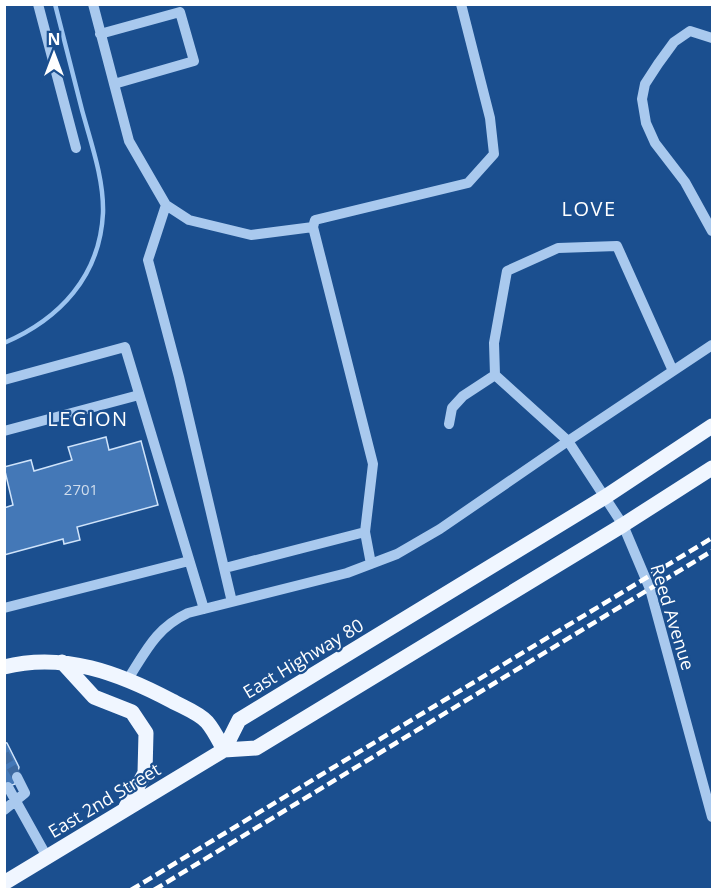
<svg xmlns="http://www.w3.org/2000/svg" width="717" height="894" font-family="'Open Sans',sans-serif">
<rect width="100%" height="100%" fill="#1b4f8f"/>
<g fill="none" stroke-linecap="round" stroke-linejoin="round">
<path stroke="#9cc4f0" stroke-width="4.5" d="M4,343C60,319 100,276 103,213C104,179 91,143 82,110C73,75 64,40 55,4"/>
</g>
<path fill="#4478b7" stroke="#cfe3fa" stroke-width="1.5" d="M106,437L109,450L141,441L158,505L77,527L80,540L64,544L63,539L4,555V508L13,505L4,467L31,460L34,471L72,460L68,447Z
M4,742L7,743L19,767L15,784L4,788Z"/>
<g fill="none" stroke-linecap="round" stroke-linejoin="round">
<path stroke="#3d69a0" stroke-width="10" stroke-dasharray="10 5" stroke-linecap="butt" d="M4,754L17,777"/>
<path stroke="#a9c9ee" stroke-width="10" d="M38,4L76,148
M93,4L129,141L166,205L189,220L251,235L313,227
M100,34L180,12L194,61L114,84
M712,38L690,31L674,42L658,64L645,84L642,99L646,123L655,143L685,182L712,231
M166,205L148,260L179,377L232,602
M495,375L494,343L507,271L558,248L617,246L673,371
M4,380L125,347L204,609
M449,424L452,408L463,396L495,375L568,441L623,525L650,589L712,817
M4,431L139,395
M371,564L365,532L373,464L313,227L315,220L468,183L494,154L490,118L461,4
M225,568L365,532
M4,608L189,561
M128,679C146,651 156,628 188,613L347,573L397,554L440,529L568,441L712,345
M8,787L47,857
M4,810L25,793L17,777"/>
<path stroke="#f0f6ff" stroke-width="15" d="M62,662L94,697L132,712L146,733L145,773L126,807
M4,667C64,652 119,673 172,701C183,707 199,713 207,722C214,730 219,741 224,750
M224,750L239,720L605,497L712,426
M4,883L224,750L256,748L623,525L712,468"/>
<path stroke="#fff" stroke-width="4.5" stroke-dasharray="10 4.5" stroke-linecap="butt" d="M131,890L712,538
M154,890L712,551"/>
</g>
<g text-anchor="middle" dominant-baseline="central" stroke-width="4.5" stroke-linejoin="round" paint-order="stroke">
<g font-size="15" fill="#d0dded">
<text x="81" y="489">2701</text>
</g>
<g font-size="18" fill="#fff" stroke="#1b4f8f">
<text transform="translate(673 617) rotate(73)">Reed Avenue</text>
<text transform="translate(303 658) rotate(-31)">East Highway 80</text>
<text transform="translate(104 800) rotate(-31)">East 2nd Street</text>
</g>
<g font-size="20" letter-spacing="1.5" fill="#fff" stroke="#1b4f8f">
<text x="589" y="208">LOVE</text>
<text x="88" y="418">LEGION</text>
</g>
</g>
<rect width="717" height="894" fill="none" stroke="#ffffff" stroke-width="12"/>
<g transform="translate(54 54)" stroke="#1b4f8f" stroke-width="4.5" paint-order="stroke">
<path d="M0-4.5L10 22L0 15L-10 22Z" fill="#ffffff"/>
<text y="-9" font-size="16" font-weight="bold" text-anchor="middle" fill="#ffffff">N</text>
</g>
</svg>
